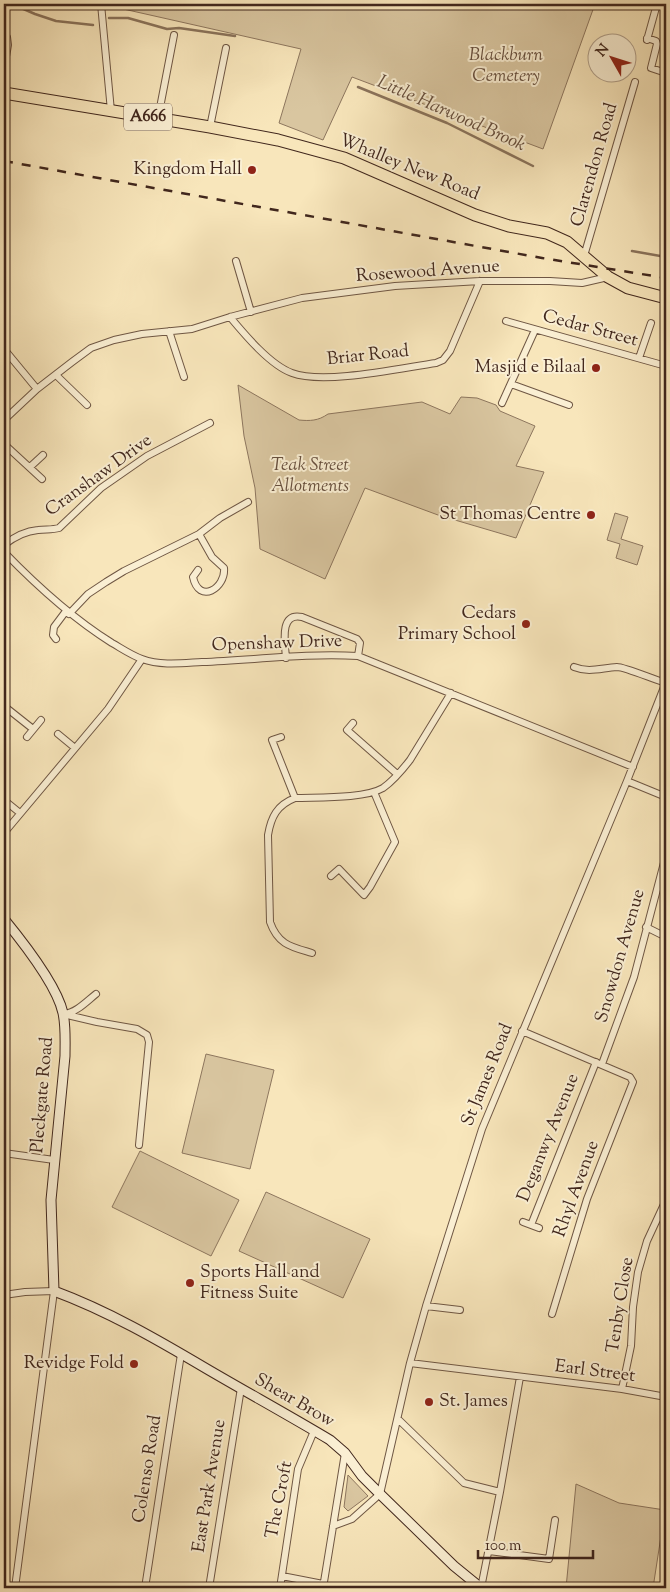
<svg xmlns="http://www.w3.org/2000/svg" width="670" height="1592" font-family="'Sorts Mill Goudy',serif">
<rect width="100%" height="100%" fill="#f8e6bb"/>
<filter id="stains"><feTurbulence type="fractalNoise" baseFrequency=".004" numOctaves="4"/><feColorMatrix values="0 0 0 0 .2 0 0 0 0 .09 0 0 0 0 .02 0 0 0 .5 -.17"/></filter>
<radialGradient id="worn" r=".72"><stop offset=".6" stop-color="#630" stop-opacity="0"/><stop offset="1" stop-color="#630" stop-opacity=".3"/></radialGradient>
<path fill="#d9c6a0" stroke="#8d765e" d="M110,4H595L543,149L352,77L323,140L279,123L301,49L110,6Z
M238,385L299,420C310,421 318,421 328,414L422,402L450,414L461,397L477,398L496,405L500,411L535,426L516,466L544,472L516,538L438,515L365,488L325,579L260,549L255,488L244,436Z
M615,513L628,517L621,539L643,546L637,565L616,558L620,544L607,540Z
M206,1054L274,1070L250,1169L182,1153Z
M140,1151L239,1200L211,1256L112,1207Z
M266,1192L370,1239L343,1298L239,1251Z
M348,1475L368,1496L348,1511L344,1507Z
M576,1484L619,1503L665,1510L653,1588H566Z"/>
<g fill="none" stroke-linecap="round" stroke-linejoin="round">
<path stroke="#8a735b" stroke-width="2.5" d="M12,4L35,14L56,21L93,25
M109,18H128L167,29L179,28L235,36
M358,87L447,123L533,166
M632,251L666,257"/>
<g stroke="#6f5744" stroke-width="8">
<path id="street" d="M101,4L111,111
M4,35L7,37L8,45L4,68
M647,38L656,41L657,44L651,68L666,73
M647,40L657,4
M158,118L174,35
M210,127L226,48
M665,238L666,235
M584,256L635,82
M236,261L251,312
M230,317C245,335 270,365 292,373C324,385 401,368 436,363L443,360L450,351L480,281
M506,321L666,366
M169,331L184,377
M4,349L37,389
M639,358L651,323
M56,375L87,405
M511,384L569,405
M502,403L535,330
M4,420L37,389L72,362L91,348L114,340L142,334L192,329L230,317L302,298L395,286L480,281H550L582,283L608,277
M4,444L42,479
M30,467L43,455
M4,545C14,537 26,531 38,530C46,529 52,530 59,528L101,488L147,456L210,423
M4,552C37,586 72,618 112,643C121,648 131,655 142,659C161,666 183,663 202,662C254,660 307,653 358,656L633,767
M198,570L193,577C199,605 226,588 224,568L212,557L199,534
M69,614L88,594L106,582L124,571L199,534L220,518L248,502
M56,639L53,635L54,627L66,611
M286,658C285,643 279,612 302,617L357,639L360,643L358,656
M574,667C589,673 601,668 617,667C625,667 655,680 666,683
M4,706L33,729
M353,723L347,730L397,774
M58,734L75,748
M27,737L41,720
M281,737L272,740L295,798
M627,781L666,797
M4,800L20,813
M4,833L108,709L142,659
M331,876L339,869L364,895L370,887L395,842L374,792
M646,927L666,937
M312,953C292,947 278,945 270,922L268,835C271,817 277,805 295,798C318,797 364,799 383,788C393,781 403,769 410,760L451,693
M63,1014L97,1022L137,1029L147,1035L149,1042L139,1145
M64,1014C76,1013 87,1001 96,994
M522,1031L630,1077L633,1082L587,1199L552,1314
M602,1064L634,977L666,855
M4,1153L54,1160
M523,1222L539,1228
M531,1225L596,1062
M4,1295L25,1292L54,1291L15,1588
M426,1306L460,1310
M410,1363L622,1389L666,1397
M622,1389L631,1346L633,1307L638,1272L647,1241L666,1200
M398,1419L464,1483L500,1492
M333,1526L352,1519L380,1494L410,1363L426,1306L482,1129L627,781L666,682
M489,1551L549,1559L555,1520
M282,1576L323,1584
M145,1588L181,1354
M209,1588L241,1388
M280,1588L298,1469L314,1431
M323,1588L345,1453
M481,1588L500,1492L520,1377"/>
</g>
<g stroke="#41271d" stroke-width="11">
<path id="secondary" d="M4,919C22,941 57,986 63,1013C66,1027 65,1042 65,1056L51,1200L54,1291C108,1311 158,1340 207,1369C248,1393 290,1416 330,1440L345,1453L362,1476L380,1494L454,1566L481,1588"/>
</g>
<g stroke="#41271d" stroke-width="13">
<path id="highway" d="M4,93L210,127L278,140L344,158L475,215L509,226L547,233L567,242L608,277L628,288L666,298"/>
</g>
<use href="#street" stroke="#faefd3" stroke-width="6"/>
<use href="#secondary" stroke="#faefd3" stroke-width="9"/>
<use href="#highway" stroke="#f8e6bb" stroke-width="11"/>
<path stroke="#41271d" stroke-width="2.5" stroke-dasharray="9 9" stroke-linecap="butt" d="M4,161L542,258L666,278"/>
</g>
<g fill="#8f2418" stroke="#faefd3" stroke-width="2">
<circle cx="252" cy="170" r="5"/>
<circle cx="596" cy="368" r="5"/>
<circle cx="591" cy="515" r="5"/>
<circle cx="526" cy="624" r="5"/>
<circle cx="190" cy="1283" r="5"/>
<circle cx="134" cy="1364" r="5"/>
<circle cx="429" cy="1402" r="5"/>
</g>
<g text-anchor="middle" dominant-baseline="central" stroke-width="4" stroke-linejoin="round" paint-order="stroke">
<rect fill="#faefd3" stroke="#786354" stroke-width="1" x="124" y="103.5" width="48" height="27" rx="4"/>
<g font-size="16" font-weight="bold" fill="#41271d">
<text x="148" y="117">A666</text>
</g>
<g font-size="18" font-style="italic" fill="#674f3e" stroke="#faefd3">
<text x="506" y="56">Blackburn<tspan x="506" dy="21">Cemetery</tspan></text>
<text x="310" y="466">Teak Street<tspan x="310" dy="21">Allotments</tspan></text>
</g>
<g font-size="18" fill="#41271d" stroke="#faefd3">
<text transform="translate(595 165) rotate(-74)">Clarendon Road</text>
<text transform="translate(409 168) rotate(22)">Whalley New Road</text>
<text transform="translate(428 272) rotate(-4)">Rosewood Avenue</text>
<text transform="translate(590 329) rotate(15)">Cedar Street</text>
<text transform="translate(368 356) rotate(-6)">Briar Road</text>
<text transform="translate(99 476) rotate(-36)">Cranshaw Drive</text>
<text transform="translate(277 644) rotate(-2)">Openshaw Drive</text>
<text transform="translate(621 956) rotate(-74)">Snowdon Avenue</text>
<text transform="translate(488 1075) rotate(-68)">St James Road</text>
<text transform="translate(43 1095) rotate(-85)">Pleckgate Road</text>
<text transform="translate(549 1138) rotate(-68)">Deganwy Avenue</text>
<text transform="translate(577 1189) rotate(-70)">Rhyl Avenue</text>
<text transform="translate(621 1305) rotate(-81)">Tenby Close</text>
<text transform="translate(595 1372) rotate(7)">Earl Street</text>
<text transform="translate(294 1401) rotate(30)">Shear Brow</text>
<text transform="translate(148 1469) rotate(-81)">Colenso Road</text>
<text transform="translate(210 1486) rotate(-81)">East Park Avenue</text>
<text transform="translate(280 1500) rotate(-79)">The Croft</text>
</g>
<g font-size="18" fill="#41271d" stroke="#faefd3" text-anchor="end">
<text x="242" y="170">Kingdom Hall</text>
<text x="586" y="368">Masjid e Bilaal</text>
<text x="581" y="515">St Thomas Centre</text>
<text x="516" y="614">Cedars<tspan x="516" dy="21">Primary School</tspan></text>
<text x="200" y="1273" text-anchor="start">Sports Hall and<tspan x="200" dy="21">Fitness Suite</tspan></text>
<text x="124" y="1364">Revidge Fold</text>
<text x="439" y="1402" text-anchor="start">St. James</text>
</g>
<g font-size="19" font-style="italic" fill="#654d3c" stroke="#faefd3">
<text transform="translate(451 114) rotate(24)">Little Harwood Brook</text>
</g>
</g>
<rect width="670" height="1592" fill="none" stroke="#f8e6bb" stroke-width="20"/>
<rect x="5" y="5" width="660" height="1582" fill="none" stroke="#41271d" stroke-width="2.5"/>
<rect x="10" y="10" width="650" height="1572" fill="none" stroke="#41271d"/>
<g transform="translate(612 58) rotate(309)"><circle r="24" fill="#faefd3" stroke="#b09f8a"/>
<path d="M0-4L9 19L0 12L-9 19Z" fill="#8f2418"/>
<text y="-8" font-size="14" font-weight="bold" text-anchor="middle" fill="#41271d">N</text>
</g>
<path d="M478 1550v8h115v-8" fill="none" stroke="#41271d" stroke-width="2.5"/>
<text x="485" y="1550" font-size="15" fill="#41271d" stroke="#faefd3" stroke-width="4" paint-order="stroke">100 m</text>
<rect width="100%" height="100%" filter="url(#stains)"/>
<rect width="100%" height="100%" fill="url(#worn)"/>
</svg>
